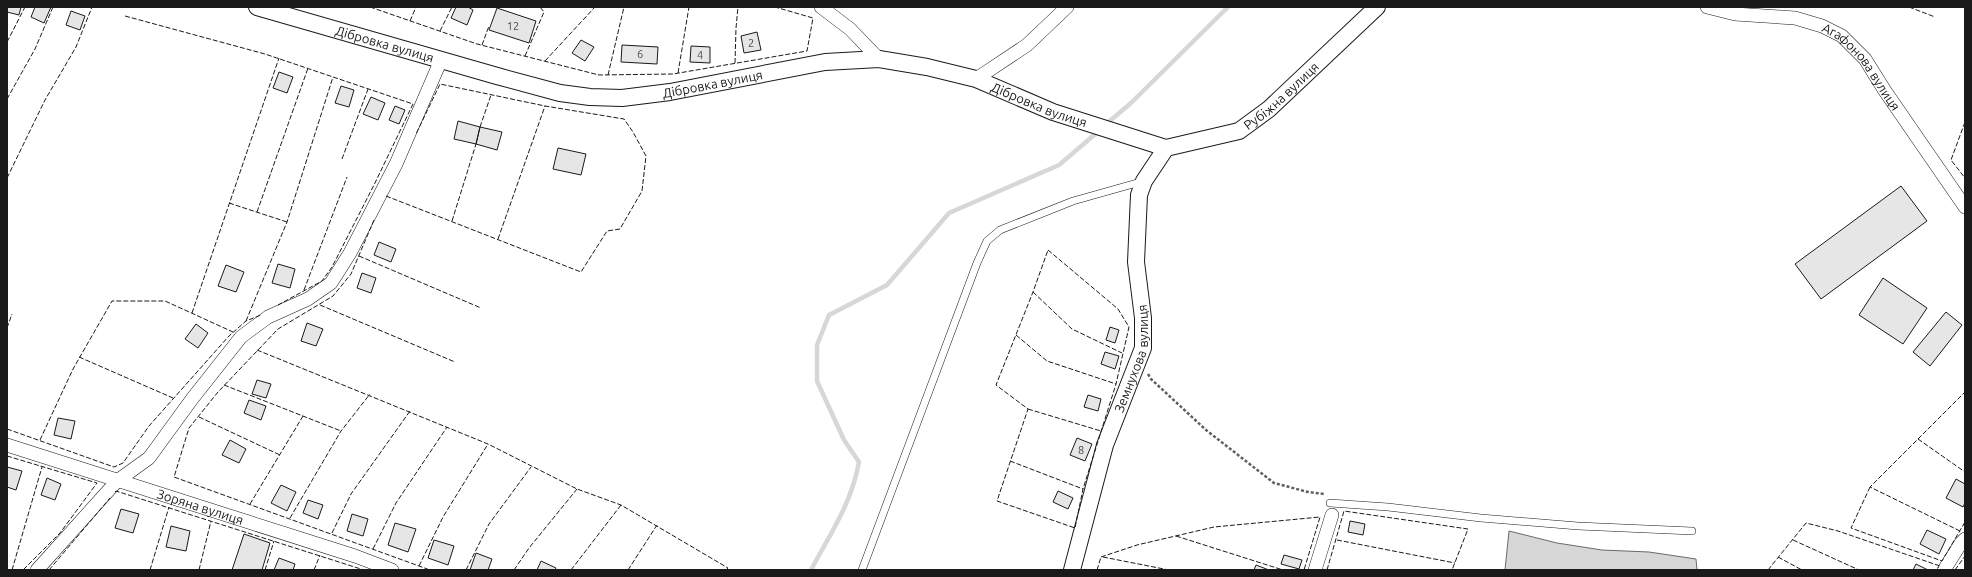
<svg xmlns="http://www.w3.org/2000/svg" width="1972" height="577" font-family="Ubuntu,sans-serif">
<rect width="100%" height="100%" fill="#fff"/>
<path fill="#d7d7d7" stroke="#6a6a6a" d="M1509,531L1557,543L1602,550L1649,552L1696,559L1697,570H1505Z"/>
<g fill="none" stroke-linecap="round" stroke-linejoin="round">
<path stroke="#d7d7d7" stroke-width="4.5" d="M1105,125L1131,103L1228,7
M811,570C831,532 851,505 859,462L844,440L817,381V345L829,315L887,285L949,213L1059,165L1100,130"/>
</g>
<path fill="#e6e6e6" stroke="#1a1a1a" d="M7,7H21L19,15L7,12Z
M35,7H51L44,23L31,17Z
M456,7H468L473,10L467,25L451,18Z
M497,8L536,21L529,43L489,30Z
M71,11L85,16L80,30L66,25Z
M757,32L761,50L744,53L741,36Z
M581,40L594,47L585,61L572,53Z
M622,45L658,47L657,64L621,62Z
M691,46L710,47V63L690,62Z
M279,72L293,77L287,93L273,88Z
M341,86L354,90L349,107L335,103Z
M371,97L385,103L378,120L363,114Z
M395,106L405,110L399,124L389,120Z
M458,121L480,127L476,144L454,139Z
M480,127L502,132L497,150L476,144Z
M558,148L586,154L581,175L553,169Z
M1901,186L1927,221L1821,299L1795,264Z
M379,242L396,249L391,262L374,255Z
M278,264L295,269L290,288L272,283Z
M226,265L244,272L236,292L218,286Z
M362,273L376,278L371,293L357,288Z
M1883,278L1927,308L1903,344L1859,315Z
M1946,312L1962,325L1930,366L1913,352Z
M307,323L323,329L316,346L301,341Z
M196,324L208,333L198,348L185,339Z
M1110,327L1119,330L1115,343L1106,340Z
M1105,352L1119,356L1115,369L1101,364Z
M257,380L271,384L266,398L252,394Z
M1088,395L1101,399L1098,411L1084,407Z
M249,400L266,406L261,420L244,413Z
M58,418L75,421L71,439L54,435Z
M1077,438L1092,444L1085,461L1070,455Z
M230,440L246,449L239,463L222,455Z
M7,467L22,471L16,490L7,487Z
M47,478L61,484L55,500L41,495Z
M1956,479L1965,484V503L1963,507L1946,498Z
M281,485L296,492L287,511L271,503Z
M1058,491L1073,498L1068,509L1053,502Z
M308,500L323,505L318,519L303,513Z
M121,509L139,514L133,533L115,528Z
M352,514L368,519L363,536L347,531Z
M1350,521L1365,524L1363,535L1348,532Z
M395,523L416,529L408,552L388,545Z
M171,526L190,531L186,551L166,547Z
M1927,530L1946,539L1939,554L1920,544Z
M244,534L270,543L262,570H232Z
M434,540L454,546L448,565L428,558Z
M476,553L492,559L488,570H470Z
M1284,555L1302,560L1299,569L1281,564Z
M279,558L295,564L293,570H274Z
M541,561L556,568L555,570H537Z
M1916,564L1928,570H1913Z
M1256,565L1269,570H1254Z"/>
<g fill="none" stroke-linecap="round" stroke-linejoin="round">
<g stroke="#1a1a1a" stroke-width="8">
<path id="service" d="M1330,503L1388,507L1481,518L1578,526L1692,531
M862,570L977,263L987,241L1000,230L1073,201L1144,181"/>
</g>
<g stroke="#1a1a1a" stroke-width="14">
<g id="minor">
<path d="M821,7L850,29L879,59"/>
<path id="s1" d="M1707,7L1735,14L1795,18L1822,26L1842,36L1865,59L1885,91L1965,207"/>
<path d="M976,79L1027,45L1067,7"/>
<path id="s2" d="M7,445L355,556L392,570"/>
<path d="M37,570L117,481L149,458L192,399L241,337L268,317L308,299L331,283L350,253L396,164L441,60"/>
<path d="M1315,570L1332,515"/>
<path d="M1944,570L1961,543L1965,539"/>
</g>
</g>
<g stroke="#1a1a1a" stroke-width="18">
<g id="tertiary">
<path id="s3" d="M257,7L497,76L560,93L590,97L622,98L670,92L825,62L879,59L927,67L976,79L1053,112L1166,148L1239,131L1269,109L1377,7"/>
<path id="s4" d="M1072,570L1105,445L1143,348V318L1136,262L1139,195L1144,181L1166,148"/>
</g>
</g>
<path stroke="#5f5f5f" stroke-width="2.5" stroke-dasharray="3 2" stroke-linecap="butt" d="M1148,374L1151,379L1206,430L1274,483L1308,492L1324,494"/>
<use href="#service" stroke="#fff" stroke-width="7"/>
<use href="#minor" stroke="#fff" stroke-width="13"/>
<use href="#tertiary" stroke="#fff" stroke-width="16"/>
<path stroke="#1a1a1a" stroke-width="1" stroke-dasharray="5 2" stroke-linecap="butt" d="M370,7L477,44L599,75L673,74L807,51L813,18L775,7
M1909,7L1935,17
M125,16L265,54L413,104L374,185L332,267L322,281L278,305
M410,21L416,7
M440,31L452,7
M7,42L25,7
M482,45L489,26
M525,56L544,12L540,7
M545,61L595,7
M735,63L736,28L738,7
M678,73L689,7
M608,75L624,7
M7,99L35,49L53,7
M1965,122L1951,160L1965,178
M480,127L491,95
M342,159L368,89
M7,178L45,100L76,47L92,7
M386,196L581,272L607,231L620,229L642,191L646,156L633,132L624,119L545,106L440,84L416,134
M229,203L287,222
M257,212L308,68
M374,220L351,274L333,296L278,329L218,392L189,428L174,477L430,570
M452,221L476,144
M498,239L545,106
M1048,250L1118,309L1129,327L1116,384L1083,489L1075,528L997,501L1028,409L996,385L1033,292Z
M359,256L481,308
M304,290L347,177
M1033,292L1072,329L1122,353
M320,305L455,362
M192,313L279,58
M246,321L287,222L333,77
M7,328L12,314
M1016,335L1047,361L1116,384
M257,350L488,444L577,489L621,505L728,568L726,570
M79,357L173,398
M224,385L341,431
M1028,409L1101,431
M199,417L280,455
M7,429L114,467L123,463L149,426L229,336L246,321L261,315
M1918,439L1965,392
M40,440L73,369L112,301H165L233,332
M7,456L97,483L60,533L23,570
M1010,461L1083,489
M1870,487L1851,528L1942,561L1965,522
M115,492L116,491L364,570
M250,504L303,416
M290,518L341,431L370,394
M1960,531L1870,487L1918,439L1965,472
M332,533L351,494L410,411
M1176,536L1283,570
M1337,540L1455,563
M1793,540L1859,570
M373,549L396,503L447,427
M1101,557L1137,545L1214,527L1320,517L1304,570
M1103,557L1169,570
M1778,557L1802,570
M419,566L443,517L488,444
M12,570L42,467
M49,570L110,498
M150,570L169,507
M199,570L211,521
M265,570L274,541
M314,570L320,555
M466,570L489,524L531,467
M514,570L529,548L577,489
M571,570L621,505
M628,570L657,525
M1097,570L1101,557
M1327,570L1344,511L1468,529L1452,570
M1768,570L1806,523L1838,531L1940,566L1938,568
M1955,570L1965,556"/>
</g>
<g text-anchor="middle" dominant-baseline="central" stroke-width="3" stroke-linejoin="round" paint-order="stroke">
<g font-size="11" fill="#4d4d4d">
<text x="513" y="26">12</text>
<text x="751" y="43">2</text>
<text x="640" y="54">6</text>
<text x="700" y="55">4</text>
<text x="1081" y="450">8</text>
</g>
<g font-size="13" fill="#1a1a1a" stroke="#fff">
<text stroke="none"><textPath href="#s3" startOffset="133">Дібровка вулиця</textPath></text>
<text stroke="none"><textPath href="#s1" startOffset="175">Агафонова вулиця</textPath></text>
<text stroke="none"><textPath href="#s3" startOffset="469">Дібровка вулиця</textPath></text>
<text stroke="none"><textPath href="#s3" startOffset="1069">Рубіжна вулиця</textPath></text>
<text stroke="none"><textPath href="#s3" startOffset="805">Дібровка вулиця</textPath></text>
<text stroke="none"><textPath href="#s4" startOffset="221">Земнухова вулиця</textPath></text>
<text stroke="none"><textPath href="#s2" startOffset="203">Зоряна вулиця</textPath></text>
</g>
</g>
<rect width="1972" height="577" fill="none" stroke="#1a1a1a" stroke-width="16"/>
</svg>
